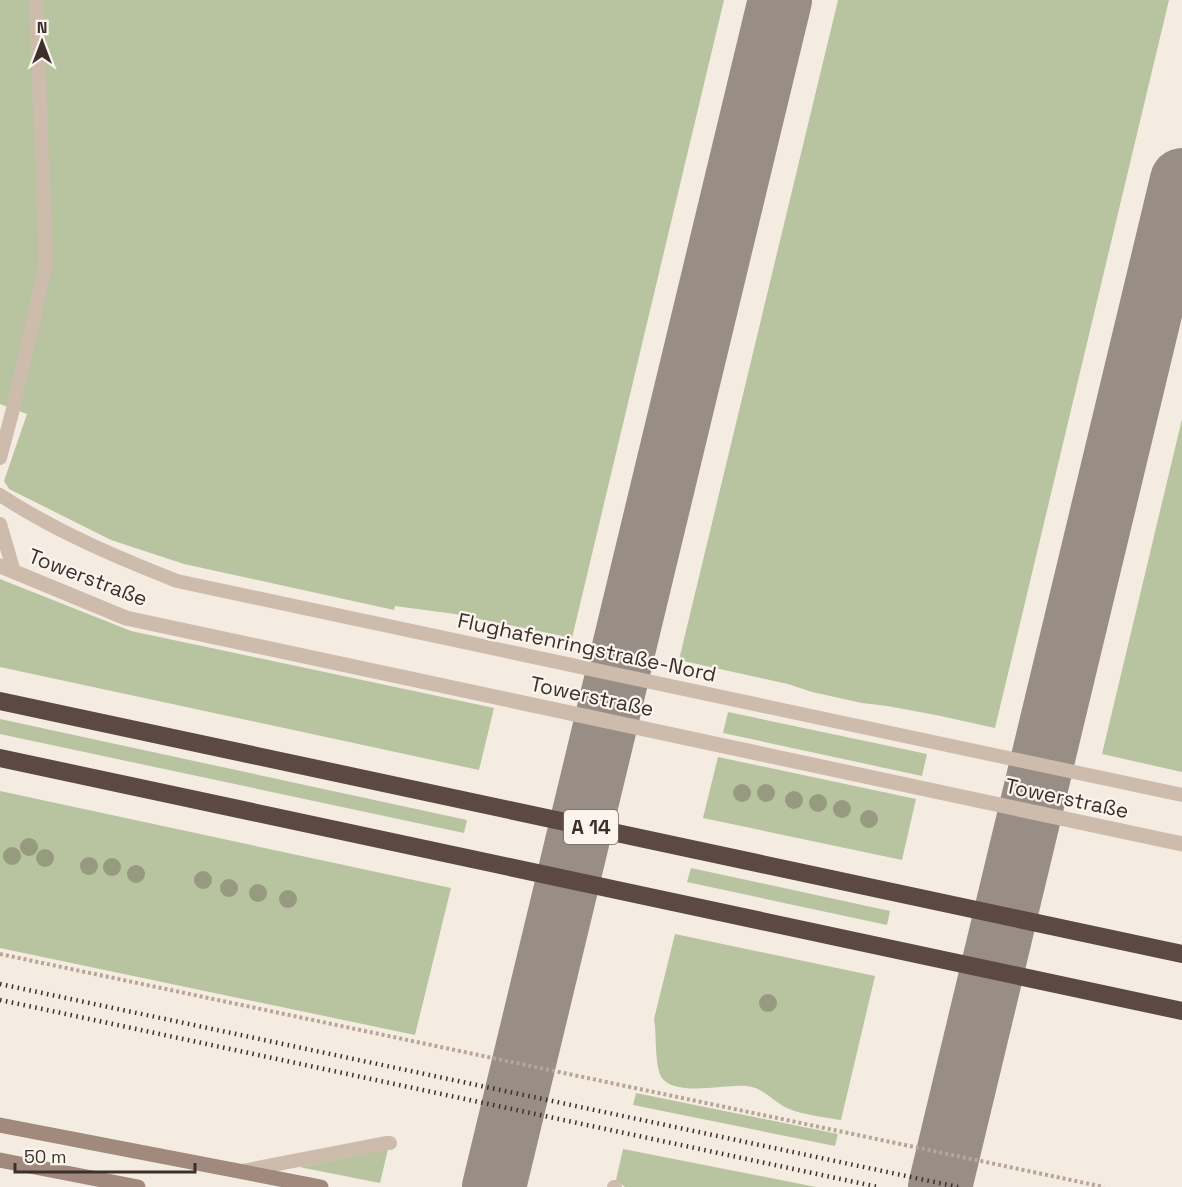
<svg xmlns="http://www.w3.org/2000/svg" width="1182" height="1187" font-family="'Space Grotesk',sans-serif">
<rect width="100%" height="100%" fill="#f4ebe1"/>
<path fill="#b8c4a0" d="M0,0H724L572,638L455,614L395,606L394,610L184,564L111,540L9,489L4,481L27,414L0,404Z
M838,0H1169L995,728L936,715L887,706L862,703L812,692L788,684L679,660Z
M1182,419V772L1102,754Z
M0,579L131,631L494,708L479,770L0,667Z
M728,712L927,754L922,776L723,733Z
M0,719L467,820L464,833L0,734Z
M718,757L916,799L902,860L703,818Z
M0,791L451,888L415,1035L0,948Z
M691,868L890,911L887,925L687,882Z
M675,934L875,976L841,1120C823,1117 803,1115 787,1108C772,1101 764,1088 747,1086C726,1084 676,1097 662,1078C654,1066 657,1034 654,1019Z
M636,1093L838,1134L835,1146L633,1105Z
M388,1149L380,1183L299,1167Z
M623,1149L816,1187H625L616,1180Z"/>
<g fill="none" stroke-linecap="round" stroke-linejoin="round">
<path stroke="#988e86" stroke-width="64" d="M494,1187L780,0
M940,1187L1182,180"/>
<path stroke="#b9a596" stroke-width="4" stroke-dasharray="3 3" stroke-linecap="butt" d="M0,954L1104,1187"/>
<path stroke="#cdbbac" stroke-width="14" d="M0,458L13,409L46,263L36,0
M0,495C55,531 116,557 177,581L1182,795
M0,524L14,572
M242,1171L386,1143H390
M614,1187H615"/>
<path stroke="#cdbbac" stroke-width="15" d="M0,566L126,618L1182,844"/>
<path stroke="#a18a7d" stroke-width="15" d="M0,1125L321,1187
M0,1160L138,1187"/>
<path stroke="#5c4a42" stroke-width="18" d="M0,701L1182,954
M0,758L1182,1011"/>
<path stroke="#3b302b" stroke-width="4.5" stroke-dasharray="1.5 4.5" stroke-linecap="butt" d="M0,984L958,1187
M0,1000L878,1187"/>
</g>
<g fill="#969b7f">
<circle cx="742" cy="793" r="9"/>
<circle cx="766" cy="793" r="9"/>
<circle cx="794" cy="800" r="9"/>
<circle cx="818" cy="803" r="9"/>
<circle cx="842" cy="809" r="9"/>
<circle cx="869" cy="819" r="9"/>
<circle cx="29" cy="847" r="9"/>
<circle cx="12" cy="856" r="9"/>
<circle cx="45" cy="858" r="9"/>
<circle cx="89" cy="866" r="9"/>
<circle cx="112" cy="867" r="9"/>
<circle cx="136" cy="874" r="9"/>
<circle cx="203" cy="880" r="9"/>
<circle cx="229" cy="888" r="9"/>
<circle cx="258" cy="893" r="9"/>
<circle cx="288" cy="899" r="9"/>
<circle cx="768" cy="1003" r="9"/>
</g>
<g text-anchor="middle" dominant-baseline="central" stroke-width="4.5" stroke-linejoin="round" paint-order="stroke">
<rect fill="#fbf5ee" stroke="#756b66" stroke-width="1.5" x="564" y="810" width="54" height="34" rx="4.5"/>
<g font-size="20" font-weight="bold" fill="#3b302b">
<text x="591" y="827">A 14</text>
</g>
<g font-size="21" fill="#3b302b" stroke="#fbf5ee">
<text transform="translate(88 577) rotate(21)">Towerstraße</text>
<text transform="translate(587 647) rotate(12)">Flughafenringstraße-Nord</text>
<text transform="translate(592 696) rotate(12)">Towerstraße</text>
<text transform="translate(1067 798) rotate(12)">Towerstraße</text>
</g>
</g>
<g transform="translate(42 42)" stroke="#fbf5ee" stroke-width="4.5" paint-order="stroke">
<path d="M0-4.5L10 22L0 15L-10 22Z" fill="#3b302b"/>
<text y="-9" font-size="16" font-weight="bold" text-anchor="middle" fill="#3b302b">N</text>
</g>
<path d="M15 1163v9h180v-9" fill="none" stroke="#3b302b" stroke-width="3"/>
<text x="24" y="1163" font-size="18" fill="#3b302b" stroke="#fbf5ee" stroke-width="4.5" paint-order="stroke">50 m</text>
</svg>
